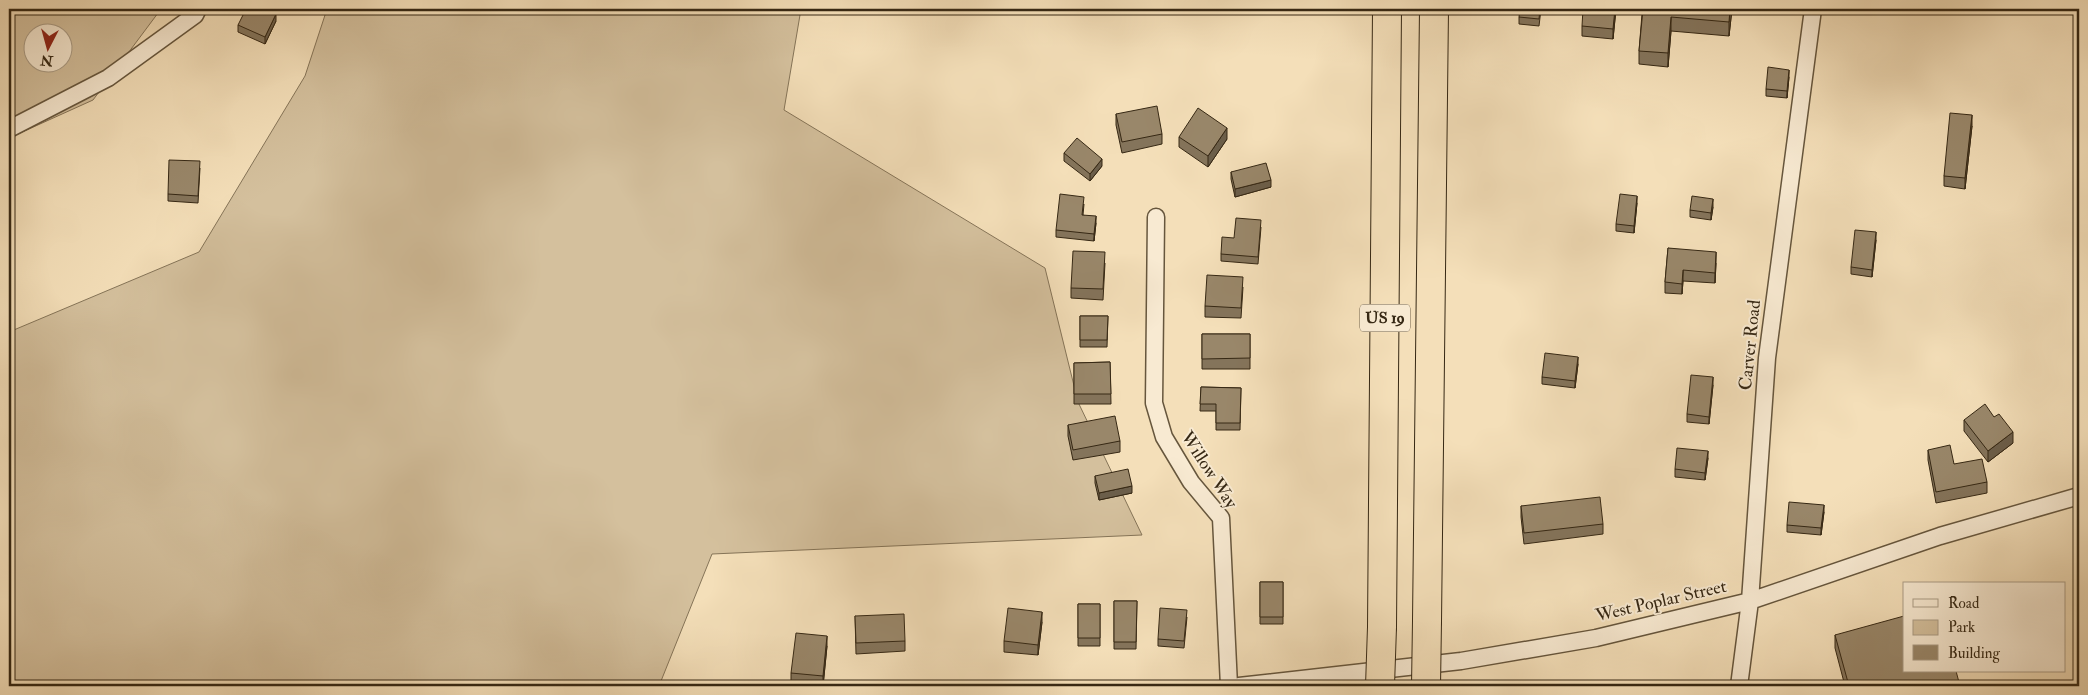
<svg xmlns="http://www.w3.org/2000/svg" width="2088" height="695" font-family="'IM FELL Double Pica',serif">
<rect width="100%" height="100%" fill="#f4dfb9"/>
<filter id="stains"><feTurbulence type="fractalNoise" baseFrequency=".004" numOctaves="4"/><feColorMatrix values="0 0 0 0 .2 0 0 0 0 .09 0 0 0 0 .02 0 0 0 .5 -.17"/></filter>
<radialGradient id="worn" r=".72"><stop offset=".6" stop-color="#630" stop-opacity="0"/><stop offset="1" stop-color="#630" stop-opacity=".3"/></radialGradient>
<path fill="#d4c09d" stroke="#857458" fill-rule="evenodd" d="M9,9H161L93,100L9,138ZM32,32H62V62H32Z
M327,9H801L784,110L1045,268L1078,402L1142,535L712,554L659,686H9V332L199,252L305,76Z"/>
<g fill="none" stroke-linecap="round" stroke-linejoin="round">
<g stroke="#66563d" stroke-width="19">
<path id="street" d="M9,129L108,78L195,15L198,9
M1156,217L1154,403L1164,437L1191,482L1221,518L1229,686
M1239,686L1461,661L1596,638L1750,601L1940,536L2079,496
M1739,686L1750,601L1767,358L1813,9"/>
</g>
<g stroke="#362814" stroke-width="30">
<path id="highway" d="M1427,621L1434,9
M1382,627L1387,9"/>
</g>
<use href="#street" stroke="#f8ead2" stroke-width="16"/>
<use href="#highway" stroke="#f4dfb9" stroke-width="28"/>
<g stroke="#362814" stroke-width="30" stroke-linecap="butt">
<path id="highway-bridge" d="M1380,686L1382,627
M1426,686L1427,621"/>
</g>
<use href="#highway-bridge" stroke="#f4dfb9" stroke-width="28"/>
</g>
<path fill="#84745b" stroke="#362814" d="M1541,9L1539,26L1519,24V17Z
M1616,9L1613,39L1582,36V26Z
M1619,9H1732L1729,36L1671,31L1668,67L1639,64V51L1642,14L1619,12Z
M1897,9H1928V12Z
M276,21L265,44L238,32V25Z
M1789,77L1787,98L1766,96V89Z
M1116,114L1162,134V144L1122,153L1116,125Z
M1972,126L1965,189L1944,186V176Z
M1179,137L1227,139L1208,167L1179,147Z
M1064,153L1102,166L1090,181L1064,161Z
M200,168L198,203L168,201V194Z
M1231,172L1271,187L1235,197L1231,179Z
M1637,203L1634,233L1616,231V224Z
M1084,204L1083,215L1096,223L1094,241L1056,237V230Z
M1713,207L1711,220L1690,217V210Z
M1261,227L1258,264L1221,261V254L1234,238Z
M1876,240L1872,277L1851,274V267Z
M1668,248L1716,263L1715,283L1683,281L1682,294L1665,293V282Z
M1105,263L1103,300L1071,298V288Z
M1243,287L1241,318L1205,317V306Z
M1080,316H1108L1107,347H1080Z
M1202,334H1250V369H1202Z
M1110,362L1111,404H1074V363Z
M1578,364L1575,388L1542,384V377Z
M1713,385L1709,424L1687,422V414Z
M1201,387L1241,388L1240,430H1216V411H1200Z
M1964,420L2013,443L1988,462L1964,431Z
M1068,425L1120,441V452L1073,460L1068,436Z
M1928,450L1987,482V493L1936,503L1928,460Z
M1708,458L1705,480L1675,477V469Z
M1095,476L1132,493L1099,500L1095,483Z
M1521,506L1603,524V534L1524,544L1521,517Z
M1824,512L1821,535L1787,532V525Z
M2079,571V594L2075,579V572Z
M1260,582H1283V624H1260Z
M1114,601H1137L1136,649H1114Z
M1078,604H1100V646H1078Z
M855,616L905,641V651L856,654Z
M1187,617L1184,648L1158,646V639Z
M1042,622L1038,655L1004,652V641Z
M1835,635L1960,686H1845L1835,648Z
M827,646L823,686L791,684V673Z"/>
<path fill="#6b5e4a" stroke="#362814" d="M1615,9H1616L1613,39V29Z
M1730,9H1732L1729,36V22Z
M276,14V21L265,44V37Z
M1671,17V31L1668,67V53Z
M1789,70V77L1787,98V91Z
M1972,115V126L1965,189V178Z
M1227,128V139L1208,167V156Z
M1102,159V166L1090,181V174Z
M1271,180V187L1235,197V189Z
M1637,196V203L1634,233V226Z
M1713,199V207L1711,220V213Z
M1096,216V223L1094,241V234Z
M1876,232V240L1872,277V270Z
M1716,252V263L1715,283V273Z
M1683,270V281L1682,294V284Z
M1578,357V364L1575,388V381Z
M1713,377V385L1709,424V417Z
M2013,432V443L1988,462V451Z
M1708,451V458L1705,480V473Z
M1132,486V493L1099,500V493Z
M1824,505V512L1821,535V528Z
M1042,612V622L1038,655V645Z
M827,636V646L823,686V676Z"/>
<path fill="#99876a" stroke="#362814" d="M246,9H264L276,14L265,37L238,25Z
M1520,9H1540L1539,19L1519,17Z
M1583,9H1615L1613,29L1582,26Z
M1643,9H1730L1729,22L1671,17L1668,53L1639,51Z
M1768,67L1789,70L1787,91L1766,89Z
M1157,106L1162,134L1122,142L1116,114Z
M1198,108L1227,128L1208,156L1179,137Z
M1950,113L1972,115L1965,178L1944,176Z
M1077,138L1102,159L1090,174L1064,153Z
M169,160L200,161L198,196L168,194Z
M1266,163L1271,180L1235,189L1231,172Z
M1060,194L1084,197L1082,215L1096,216L1094,234L1056,230Z
M1620,194L1637,196L1634,226L1616,224Z
M1692,196L1713,199L1711,213L1690,210Z
M1236,218L1261,220L1258,257L1221,254L1222,237L1234,238Z
M1855,230L1876,232L1872,270L1851,267Z
M1668,248L1716,252L1715,273L1683,270L1682,284L1665,282Z
M1073,251L1105,252L1103,289L1071,288Z
M1207,275L1243,277L1241,308L1205,306Z
M1080,316H1108L1107,340H1080Z
M1202,334H1250V358L1202,359Z
M1545,353L1578,357L1575,381L1542,377Z
M1110,362L1111,394H1074V363Z
M1691,375L1713,377L1709,417L1687,414Z
M1201,387L1241,388L1240,423H1216V404H1200Z
M1985,404L1994,417L1999,414L2013,432L1988,451L1964,420Z
M1115,416L1120,441L1073,450L1068,425Z
M1950,445L1954,464L1982,459L1987,482L1936,492L1928,450Z
M1677,448L1708,451L1705,473L1675,469Z
M1128,469L1132,486L1099,493L1095,476Z
M1600,497L1603,524L1524,533L1521,506Z
M1789,502L1824,505L1821,528L1787,525Z
M2079,571V587L2075,572Z
M1260,582H1283V617H1260Z
M1114,601H1137L1136,642H1114Z
M1078,604H1100V638H1078Z
M1008,608L1042,612L1038,645L1004,641Z
M1160,608L1187,610L1184,641L1158,639Z
M904,614L905,641L856,643L855,616Z
M1904,616V671H1956L1960,686H1849L1835,635Z
M796,633L827,636L823,676L791,673Z"/>
<g text-anchor="middle" dominant-baseline="central" stroke-width="4" stroke-linejoin="round" paint-order="stroke">
<rect fill="#f8ead2" stroke="#70624d" stroke-width="1" x="1360" y="304.5" width="50" height="27" rx="4"/>
<g font-size="16" font-weight="bold" fill="#362814">
<text x="1385" y="318">US 19</text>
</g>
<g font-size="18" fill="#362814" stroke="#f8ead2">
<text transform="translate(1750 345) rotate(-84)">Carver Road</text>
<text transform="translate(1209 470) rotate(57)">Willow Way</text>
<text transform="translate(1661 601) rotate(-13)">West Poplar Street</text>
</g>
</g>
<rect width="2088" height="695" fill="none" stroke="#f4dfb9" stroke-width="30"/>
<rect x="10" y="10" width="2068" height="675" fill="none" stroke="#362814" stroke-width="2.5"/>
<rect x="15" y="15" width="2058" height="665" fill="none" stroke="#362814"/>
<rect x="1903" y="582" width="162" height="90" fill="#f8ead2" stroke="#aa9c86"/>
<rect x="1913" y="599" width="25" height="8" fill="#f8ead2" stroke="#aa9c86"/>
<text x="1948" y="608" font-size="15" fill="#362814">Road</text>
<rect x="1913" y="620" width="25" height="15" fill="#d4c09d" stroke="#aa9c86"/>
<text x="1948" y="632" font-size="15" fill="#362814">Park</text>
<rect x="1913" y="645" width="25" height="15" fill="#99876a" stroke="#aa9c86"/>
<text x="1948" y="658" font-size="15" fill="#362814">Building</text>
<g transform="translate(48 48) rotate(186)"><circle r="24" fill="#f8ead2" stroke="#aa9c86"/>
<path d="M0-4L9 19L0 12L-9 19Z" fill="#8f2418"/>
<text y="-8" font-size="14" font-weight="bold" text-anchor="middle" fill="#362814">N</text>
</g>
<rect width="100%" height="100%" filter="url(#stains)"/>
<rect width="100%" height="100%" fill="url(#worn)"/>
</svg>
